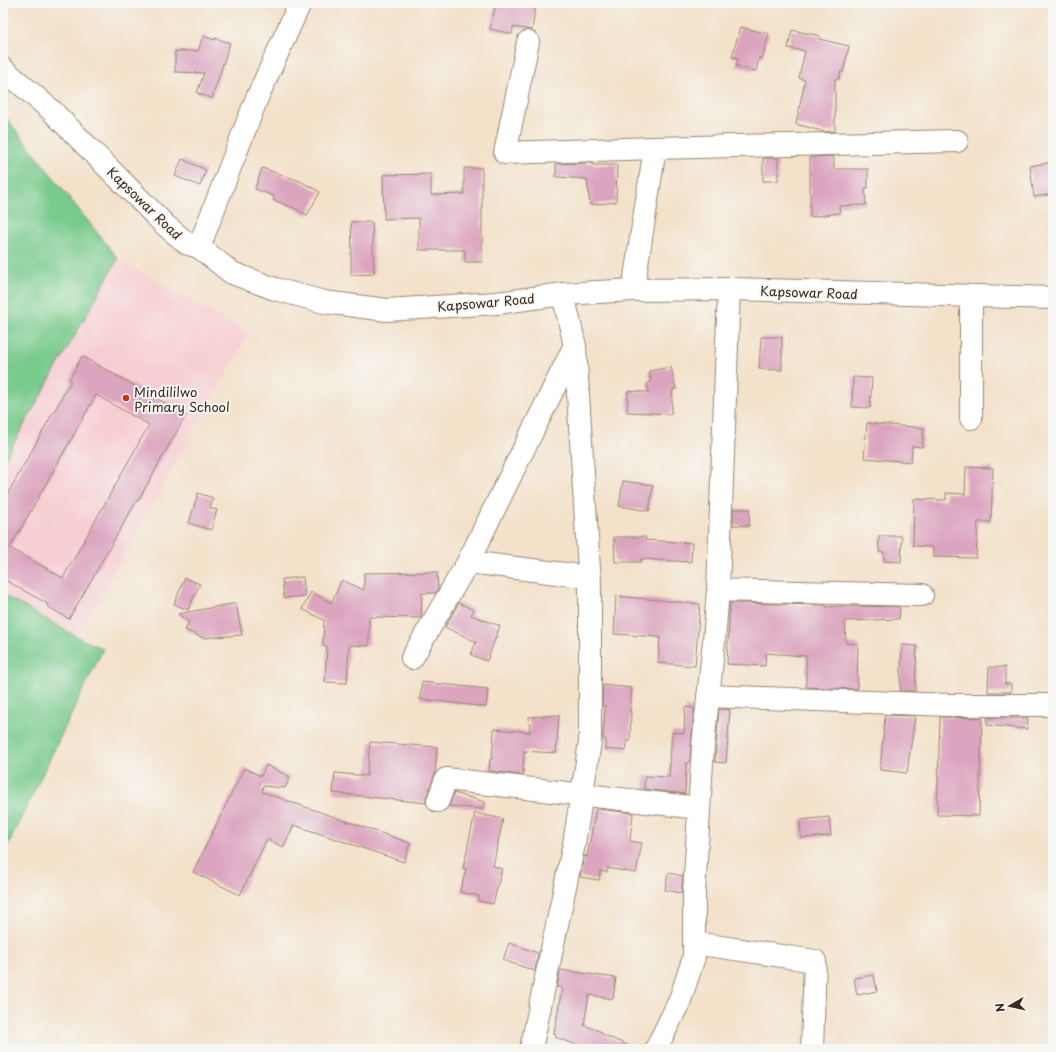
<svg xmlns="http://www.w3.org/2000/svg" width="1056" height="1052" font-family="'Playpen Sans',sans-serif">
<rect width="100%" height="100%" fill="#f6f6f2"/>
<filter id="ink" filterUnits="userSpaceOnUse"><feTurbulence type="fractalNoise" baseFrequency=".025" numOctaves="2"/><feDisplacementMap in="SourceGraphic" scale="8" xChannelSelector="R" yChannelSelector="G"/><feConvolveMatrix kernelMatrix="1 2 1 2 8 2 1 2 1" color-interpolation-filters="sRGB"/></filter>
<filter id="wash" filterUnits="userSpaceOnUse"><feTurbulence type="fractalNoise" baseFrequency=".012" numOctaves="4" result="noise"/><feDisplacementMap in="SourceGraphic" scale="16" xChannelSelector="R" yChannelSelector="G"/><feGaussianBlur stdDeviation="0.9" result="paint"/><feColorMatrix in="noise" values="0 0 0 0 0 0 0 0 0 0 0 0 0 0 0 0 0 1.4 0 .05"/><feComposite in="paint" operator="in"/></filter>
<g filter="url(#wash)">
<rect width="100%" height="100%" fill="#f3e1c9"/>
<path fill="#f7cfd3" d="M118,259L249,334L77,637L3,595V462Z"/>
<path fill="#79cb8d" stroke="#5a7a56" d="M3,114L118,259L3,462Z
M3,595L77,637L103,649L3,855Z"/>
<g id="blocks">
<path fill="#dca5bf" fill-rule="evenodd" d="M496,3H519L518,6L535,9L532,30L513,27L512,34L490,29Z
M740,27L769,34L762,59L759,58L756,71L736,66L738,58L732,57Z
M792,30L820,36L819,39L849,46L843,72L841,71L839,79H835V131L825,132L796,124L805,80L799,78L805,51L788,48Z
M203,36L215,40V38L230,43L212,98L197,93L204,73L175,72V51H198Z
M834,156V169H868V188H865L866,205L839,206L840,213L810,217V157Z
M763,158H778V181H763Z
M182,159L206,170L200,186L175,176Z
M1053,162V194L1034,197L1030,166Z
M593,163V165H617L616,202L590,205L587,179L556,177V164Z
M262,168L300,181L320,192L307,215L294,208L273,200L274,196L255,189Z
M464,168H482V262H465V250H419V218L384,219L383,175L431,174V195L464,194Z
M351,222H372L374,274L351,275V252H352Z
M761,337H782V370L759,369Z
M82,356L186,415L138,501L137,500L69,619L47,606L48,604L3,579V502L71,381L69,380ZM96,395L149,425L63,578L10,548Z
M671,367L676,389H673L671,414L627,412L628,391L649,392L647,383L651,382L649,371Z
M853,377L872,378L870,408L852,407Z
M867,423L924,428L922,447L912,446L911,462L864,458Z
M966,467L993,468L991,522H978L976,558L933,557V547L913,546L914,499L946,500V493L965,494Z
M623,481L653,485L649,511L619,506Z
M198,493L213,498L210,508L217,510L211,530L189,523Z
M733,509H750L749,526L733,525Z
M879,536H902L901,562L884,561V552H879Z
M614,537H646L645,540L692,543L691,562L641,559V562H615Z
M437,572L438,589L436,593H422L421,618L369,617V646L349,645L347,683L325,682L327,646H323L324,620L302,609L311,592L331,603L342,580L364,590V573Z
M303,577L305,596L284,598L282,579Z
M185,578L200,584L188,610L174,604Z
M616,596L700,604L695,666L658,663L660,637L614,634Z
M236,603L242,635L203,638L185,630L189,622L178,614Z
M459,603L474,610L471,615L500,626L487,661L471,655L476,642L445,627Z
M730,603L826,605V607L847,606L900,607L899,619L845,621L846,643L858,644L857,689L806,687V656L766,653L765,666L727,664Z
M902,645L917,646L915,691H900Z
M989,667H1005V684H1011V692H988Z
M422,682L488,689L486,707L420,699Z
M603,685L632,688L630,712H631L630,741H627L626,751L605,749L606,739H603L605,706H602Z
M685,707L694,708L690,760L688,763H686L685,794L644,789L645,776L669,777L672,732L684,733Z
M719,709L730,710L726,763L715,762Z
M559,715L556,753L524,751L523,775L489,771L490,759H492L494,729L530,732L529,717Z
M885,715L915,716L907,773L880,770Z
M940,717L982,718L979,816L937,815Z
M987,718H1028L1027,729L987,725Z
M370,742L437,747L435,773L426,797V803L333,793L335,773L367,776Z
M266,765L290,777L285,788L263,786L262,792L410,843L404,862L294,825L283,847L267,839L240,895L193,872L244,768L261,776Z
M454,793L485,802L483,809L449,806Z
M596,809L633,813L630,841L642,843L636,873L607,868V872L600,871L599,880L580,877L584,856L587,857Z
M475,813L503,819L493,866L502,869L493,904L478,901L479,896L460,892L466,869L463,868Z
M829,817L831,836L801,838L800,820Z
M668,873L683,876L681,893L665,890Z
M509,943L538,953L535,971L503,960Z
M560,970L616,978L613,999L589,995L584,1025L602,1032V1034L636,1049H588L555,1037L556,1035L554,1034L562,988L557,987Z
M874,975L877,991L857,995L854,978Z"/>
</g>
</g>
<g filter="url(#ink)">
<use href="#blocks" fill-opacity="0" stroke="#978674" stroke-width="1"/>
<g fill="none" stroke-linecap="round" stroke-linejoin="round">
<g stroke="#978674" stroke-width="24">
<path id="minor" d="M528,42L505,153L655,148
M199,247L257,98L300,3
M633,290L655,148L957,141
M971,296V418
M574,347L468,562L590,577
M718,590L922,595
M412,658L468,562
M708,696L949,705H1053
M438,801L446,779L699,808
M694,943L815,961L812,1049
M531,1049L574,844L590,742V585L575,346L563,294
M656,1049L680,1000L694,957V893L703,746L714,641L718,590L729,289"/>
</g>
<g stroke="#978674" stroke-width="24">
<path id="major" d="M3,69L51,110L165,225L188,244L199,247L232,273L275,289L324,302L387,310L497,303L563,294L633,290L729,289L1053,298"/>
</g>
<use href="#minor" stroke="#fff" stroke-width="22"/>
<use href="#major" stroke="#fff" stroke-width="22"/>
</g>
</g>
<circle fill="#c8321e" stroke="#f6f6f2" stroke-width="1.5" cx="126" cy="398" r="4"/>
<g text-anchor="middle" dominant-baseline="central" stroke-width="4" stroke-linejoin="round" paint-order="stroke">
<g font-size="13" fill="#3b2a1e" stroke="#f6f6f2">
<text transform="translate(145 203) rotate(44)">Kapsowar Road</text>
<text transform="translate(809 292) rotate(2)">Kapsowar Road</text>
<text transform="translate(486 302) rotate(-5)">Kapsowar Road</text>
</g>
<g font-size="13" fill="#3b2a1e" stroke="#f6f6f2" text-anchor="start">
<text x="134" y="391">Mindililwo<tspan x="134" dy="15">Primary School</tspan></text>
</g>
</g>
<rect width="1056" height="1052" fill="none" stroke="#f6f6f2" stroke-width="16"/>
<g transform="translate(1010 1006) rotate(261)" stroke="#f6f6f2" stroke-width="3" paint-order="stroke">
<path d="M0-3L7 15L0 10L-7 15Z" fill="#3b2a1e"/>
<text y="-6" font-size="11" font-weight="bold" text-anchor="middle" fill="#3b2a1e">N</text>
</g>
</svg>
